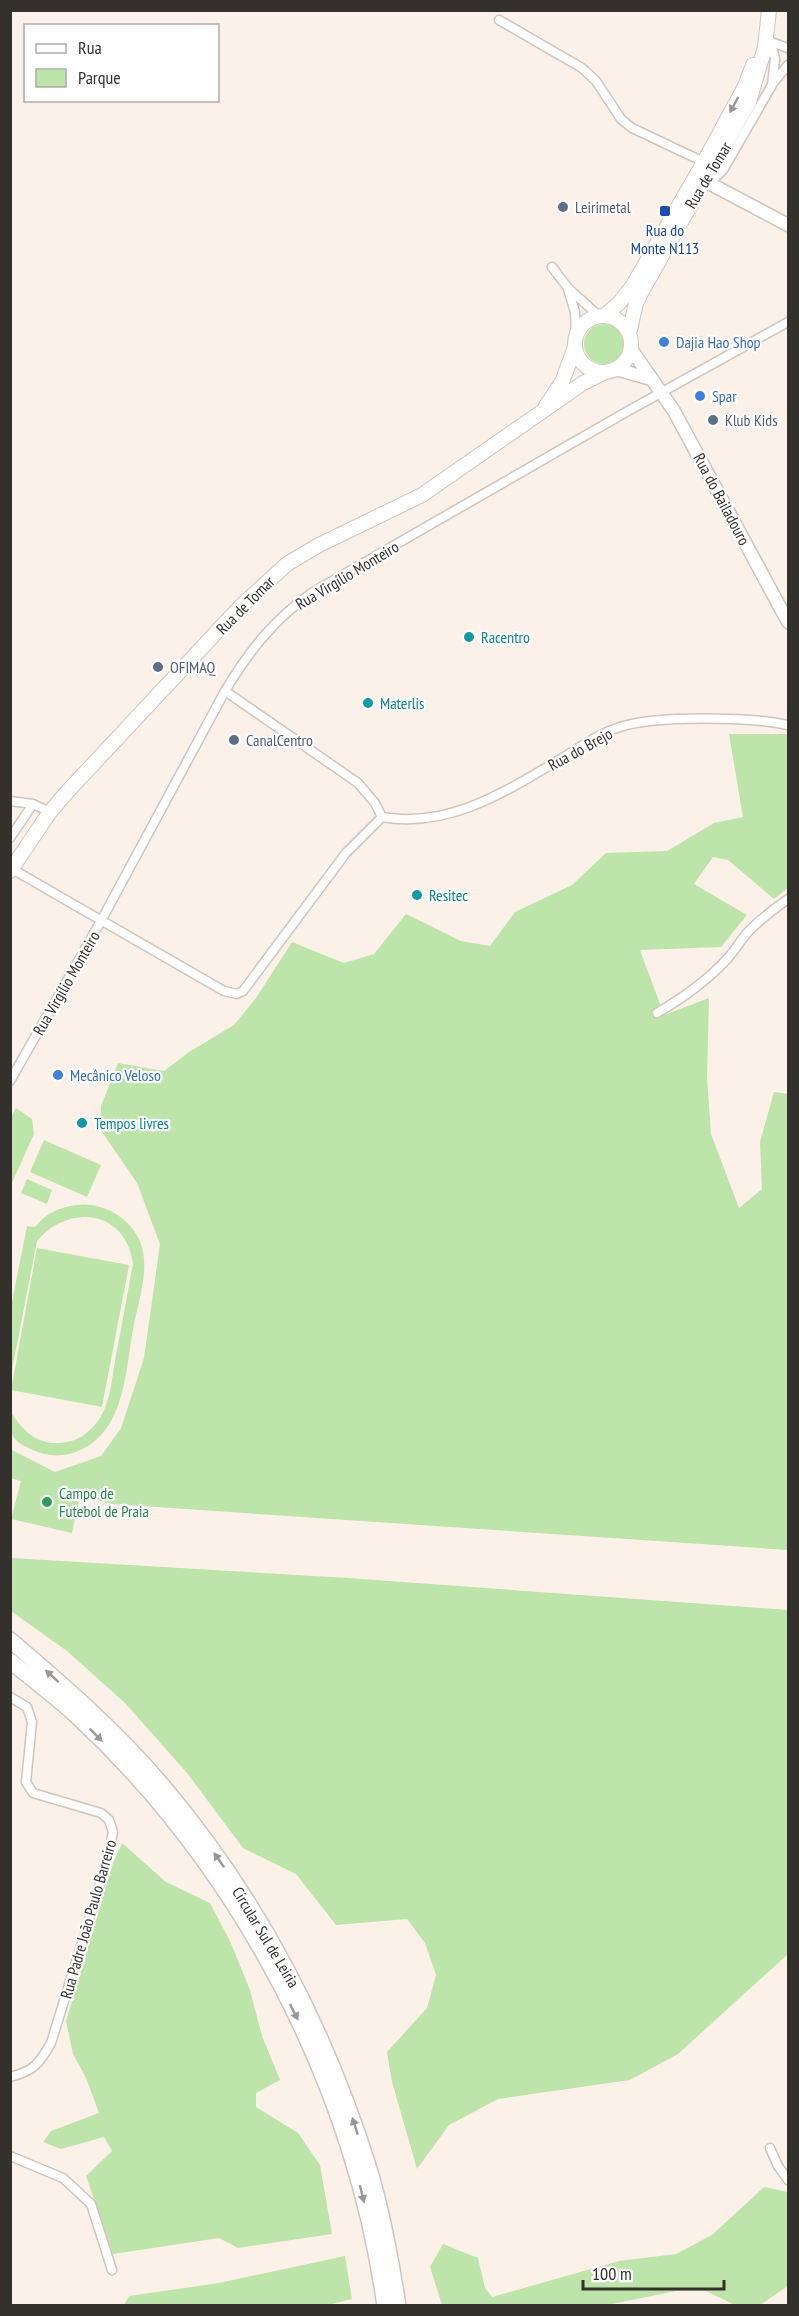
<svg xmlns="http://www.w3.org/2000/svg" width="799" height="2316" font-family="'PT Sans Narrow',sans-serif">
<rect width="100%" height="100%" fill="#fcf1e9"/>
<path fill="#bde4a9" d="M584 344a20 20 0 1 1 40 0a20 20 0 1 1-40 0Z
M729,734H787L788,888L774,899L728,860L713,857L694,884L747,915L721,947L640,950L664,1015L709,998L707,1077L711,1134L739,1208L762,1189L760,1142L774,1092L788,1094V1550L112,1504L80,1496L72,1533L11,1519L21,1481L11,1478L10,1449L55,1472L101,1456L121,1428L144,1358L160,1244L137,1183L100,1129L101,1106L118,1063L164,1071L189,1052L234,1025L256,998L292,942L344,963L374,954L406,914L461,941L490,946L515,912L572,885L606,853L667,851L714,823L743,817Z
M16,1108L32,1119L34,1134L11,1185V1117Z
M44,1140L101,1165L87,1197L30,1172Z
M27,1179L52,1190L47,1204L21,1193Z
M76,1205C102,1201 132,1218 141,1244C150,1270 138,1303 133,1329C125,1374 125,1436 73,1453C60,1457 45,1456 33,1450C10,1440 10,1435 11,1412C21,1429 36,1444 58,1443C76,1443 90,1433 100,1418C111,1400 112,1376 116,1355C122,1325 127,1295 133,1264C126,1210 69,1203 37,1241L11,1375V1307L27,1226L35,1227C46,1213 58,1208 76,1205Z
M37,1248L129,1265L102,1407L11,1390Z
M11,1558L348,1578L788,1610V1954L678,2054L630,2080L498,2099L449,2125L417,2169L392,2082L387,2052L427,2008L436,1975L425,1943L407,1919L336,1925L296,1874L243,1848L187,1773L125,1703L67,1651L11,1611Z
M122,1843L166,1882L210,1903L230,1941L250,1990L262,2036L280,2080L256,2093V2107L298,2133L320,2165L332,2234L238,2248L219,2238L113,2254L86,2176L112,2151L104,2137L61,2149L43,2142L51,2131L99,2113L86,2078L73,2054L66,2021L113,1863Z
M764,2187L788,2192V2286L760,2305H735L706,2291H676L607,2305H442L430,2267L443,2244L478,2258L485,2288L492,2297L619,2261L676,2254L712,2235Z
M345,2256L352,2299L323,2306L124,2305L129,2296L219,2283Z"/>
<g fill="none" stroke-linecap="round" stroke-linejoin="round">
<g stroke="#cfc5bd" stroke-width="11">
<path id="street" d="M499,20L582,68L596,81L621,119L632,128L704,162
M771,42L788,48
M774,82L788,65
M705,181L716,177L723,170L772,85L775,59L771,42L767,36
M552,267L568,288L599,316
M568,289L575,312L576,335
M10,801L33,804L50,812
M382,817C450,829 508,790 564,757C582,746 600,733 620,727C656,715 751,717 788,725
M10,838L33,804
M12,869L224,991L237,994L243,991L346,853L382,817L375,803L358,783L225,691
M657,1013C683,998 707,981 728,958C735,950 741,940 748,932C760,919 774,909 788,899
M10,1081L101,921L225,691C249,651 274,619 313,592L628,411L788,322
M10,1697L27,1707L32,1722L26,1782L33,1793L101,1813L109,1820L113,1832L106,1865L51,2043C39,2064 34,2071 10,2077
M770,2148L778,2166L788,2180
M10,2156L63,2178L91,2204L112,2270"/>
</g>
<g stroke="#cfc5bd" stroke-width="15">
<path id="secondary" d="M705,181L788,225
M631,349L674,411L788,622
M616,369L651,379"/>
</g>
<g stroke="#cfc5bd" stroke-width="16">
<path id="primary" d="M575 344a28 28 0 1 1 56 0a28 28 0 1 1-56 0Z
M604,316L619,303L632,287L704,162L745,86L753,65
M629,334L636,303L642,291L749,102L765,47L769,10
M546,406L562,382L575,347
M10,871L50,812L68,791L240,607L287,564L319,545L422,495L583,383L605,372"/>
</g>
<g stroke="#cfc5bd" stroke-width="18">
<path id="highway" d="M10,1640C63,1685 116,1731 161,1784C258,1898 326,2030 370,2172C383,2216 391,2261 398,2306
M10,1661C33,1679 56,1697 77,1716C241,1869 354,2084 385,2306"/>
</g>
<use href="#street" stroke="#fff" stroke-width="8"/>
<use href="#secondary" stroke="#fff" stroke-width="12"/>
<use href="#primary" stroke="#fff" stroke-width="14"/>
<use href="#highway" stroke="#fff" stroke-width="15"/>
</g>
<defs><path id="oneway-solid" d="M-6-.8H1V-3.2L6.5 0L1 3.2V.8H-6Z" transform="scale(1.5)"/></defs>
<g fill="#9a9896">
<use href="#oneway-solid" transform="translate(734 105) rotate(118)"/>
<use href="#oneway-solid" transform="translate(52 1676) rotate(-138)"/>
<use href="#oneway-solid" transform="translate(96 1735) rotate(45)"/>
<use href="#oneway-solid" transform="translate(219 1860) rotate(-125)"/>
<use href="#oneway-solid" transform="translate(294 2012) rotate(63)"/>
<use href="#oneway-solid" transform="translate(355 2126) rotate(-108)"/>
<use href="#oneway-solid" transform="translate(362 2194) rotate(76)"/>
</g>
<g fill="#5c6f8a" stroke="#fff" stroke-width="2">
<circle cx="563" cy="207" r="6"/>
<circle cx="713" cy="420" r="6"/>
<circle cx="158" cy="667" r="6"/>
<circle cx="234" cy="740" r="6"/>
</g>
<rect fill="#1a4fb4" stroke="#fff" stroke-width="2" x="659" y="205" width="12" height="12" rx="3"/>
<g fill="#3f7fe0" stroke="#fff" stroke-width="2">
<circle cx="664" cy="342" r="6"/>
<circle cx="700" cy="396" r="6"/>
<circle cx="58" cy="1075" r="6"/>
</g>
<g fill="#0f9aa8" stroke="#fff" stroke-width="2">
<circle cx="469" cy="637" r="6"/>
<circle cx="368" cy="703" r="6"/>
<circle cx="417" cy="895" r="6"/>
<circle cx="82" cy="1123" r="6"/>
</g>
<circle fill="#2e9e5b" stroke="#fff" stroke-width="2" cx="47" cy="1502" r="6"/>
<g text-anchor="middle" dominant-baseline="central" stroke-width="4.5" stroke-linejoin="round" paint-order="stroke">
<g font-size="16" fill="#34302c" stroke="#fff">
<text transform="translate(708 175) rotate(-59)">Rua de Tomar</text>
<text transform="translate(722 499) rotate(62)">Rua do Bailadouro</text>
<text transform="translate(347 575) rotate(-31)">Rua Virgílio Monteiro</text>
<text transform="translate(245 605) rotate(-45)">Rua de Tomar</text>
<text transform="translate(580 749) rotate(-29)">Rua do Brejo</text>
<text transform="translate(66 983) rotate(-60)">Rua Virgílio Monteiro</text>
<text transform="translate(88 1919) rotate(-74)">Rua Padre João Paulo Barreiro</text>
<text transform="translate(266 1937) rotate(59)">Circular Sul de Leiria</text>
</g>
<g font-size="16" fill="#4e5e75" stroke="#fff" text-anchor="start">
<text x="575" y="207">Leirimetal</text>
<text x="725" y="420">Klub Kids</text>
<text x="170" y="667">OFIMAQ</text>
<text x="246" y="740">CanalCentro</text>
</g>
<g font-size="16" fill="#164399" stroke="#fff">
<text x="665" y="230">Rua do<tspan x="665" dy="18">Monte N113</tspan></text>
</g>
<g font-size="16" fill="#366cbe" stroke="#fff" text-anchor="start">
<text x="676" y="342">Dajia Hao Shop</text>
<text x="712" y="396">Spar</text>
<text x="70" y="1075">Mecânico Veloso</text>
</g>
<g font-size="16" fill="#0d838f" stroke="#fff" text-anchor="start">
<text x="481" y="637">Racentro</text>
<text x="380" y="703">Materlis</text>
<text x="429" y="895">Resitec</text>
<text x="94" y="1123">Tempos livres</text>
</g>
<g font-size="16" fill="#27864d" stroke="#fff" text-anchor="start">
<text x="59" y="1493">Campo de<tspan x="59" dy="18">Futebol de Praia</tspan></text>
</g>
</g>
<rect width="799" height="2316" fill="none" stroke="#34302c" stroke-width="24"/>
<rect x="24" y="24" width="195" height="78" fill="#ffffff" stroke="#aeacab" stroke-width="1.5"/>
<rect x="36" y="44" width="30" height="9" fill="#ffffff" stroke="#aeacab" stroke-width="1.5"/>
<text x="78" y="54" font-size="18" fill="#34302c">Rua</text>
<rect x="36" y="69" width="30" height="18" fill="#bde4a9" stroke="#aeacab" stroke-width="1.5"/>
<text x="78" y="84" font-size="18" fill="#34302c">Parque</text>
<path d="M583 2280v9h141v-9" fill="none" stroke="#34302c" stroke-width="3"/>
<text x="592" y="2280" font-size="18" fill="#34302c" stroke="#ffffff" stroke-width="4.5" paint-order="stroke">100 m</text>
</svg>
